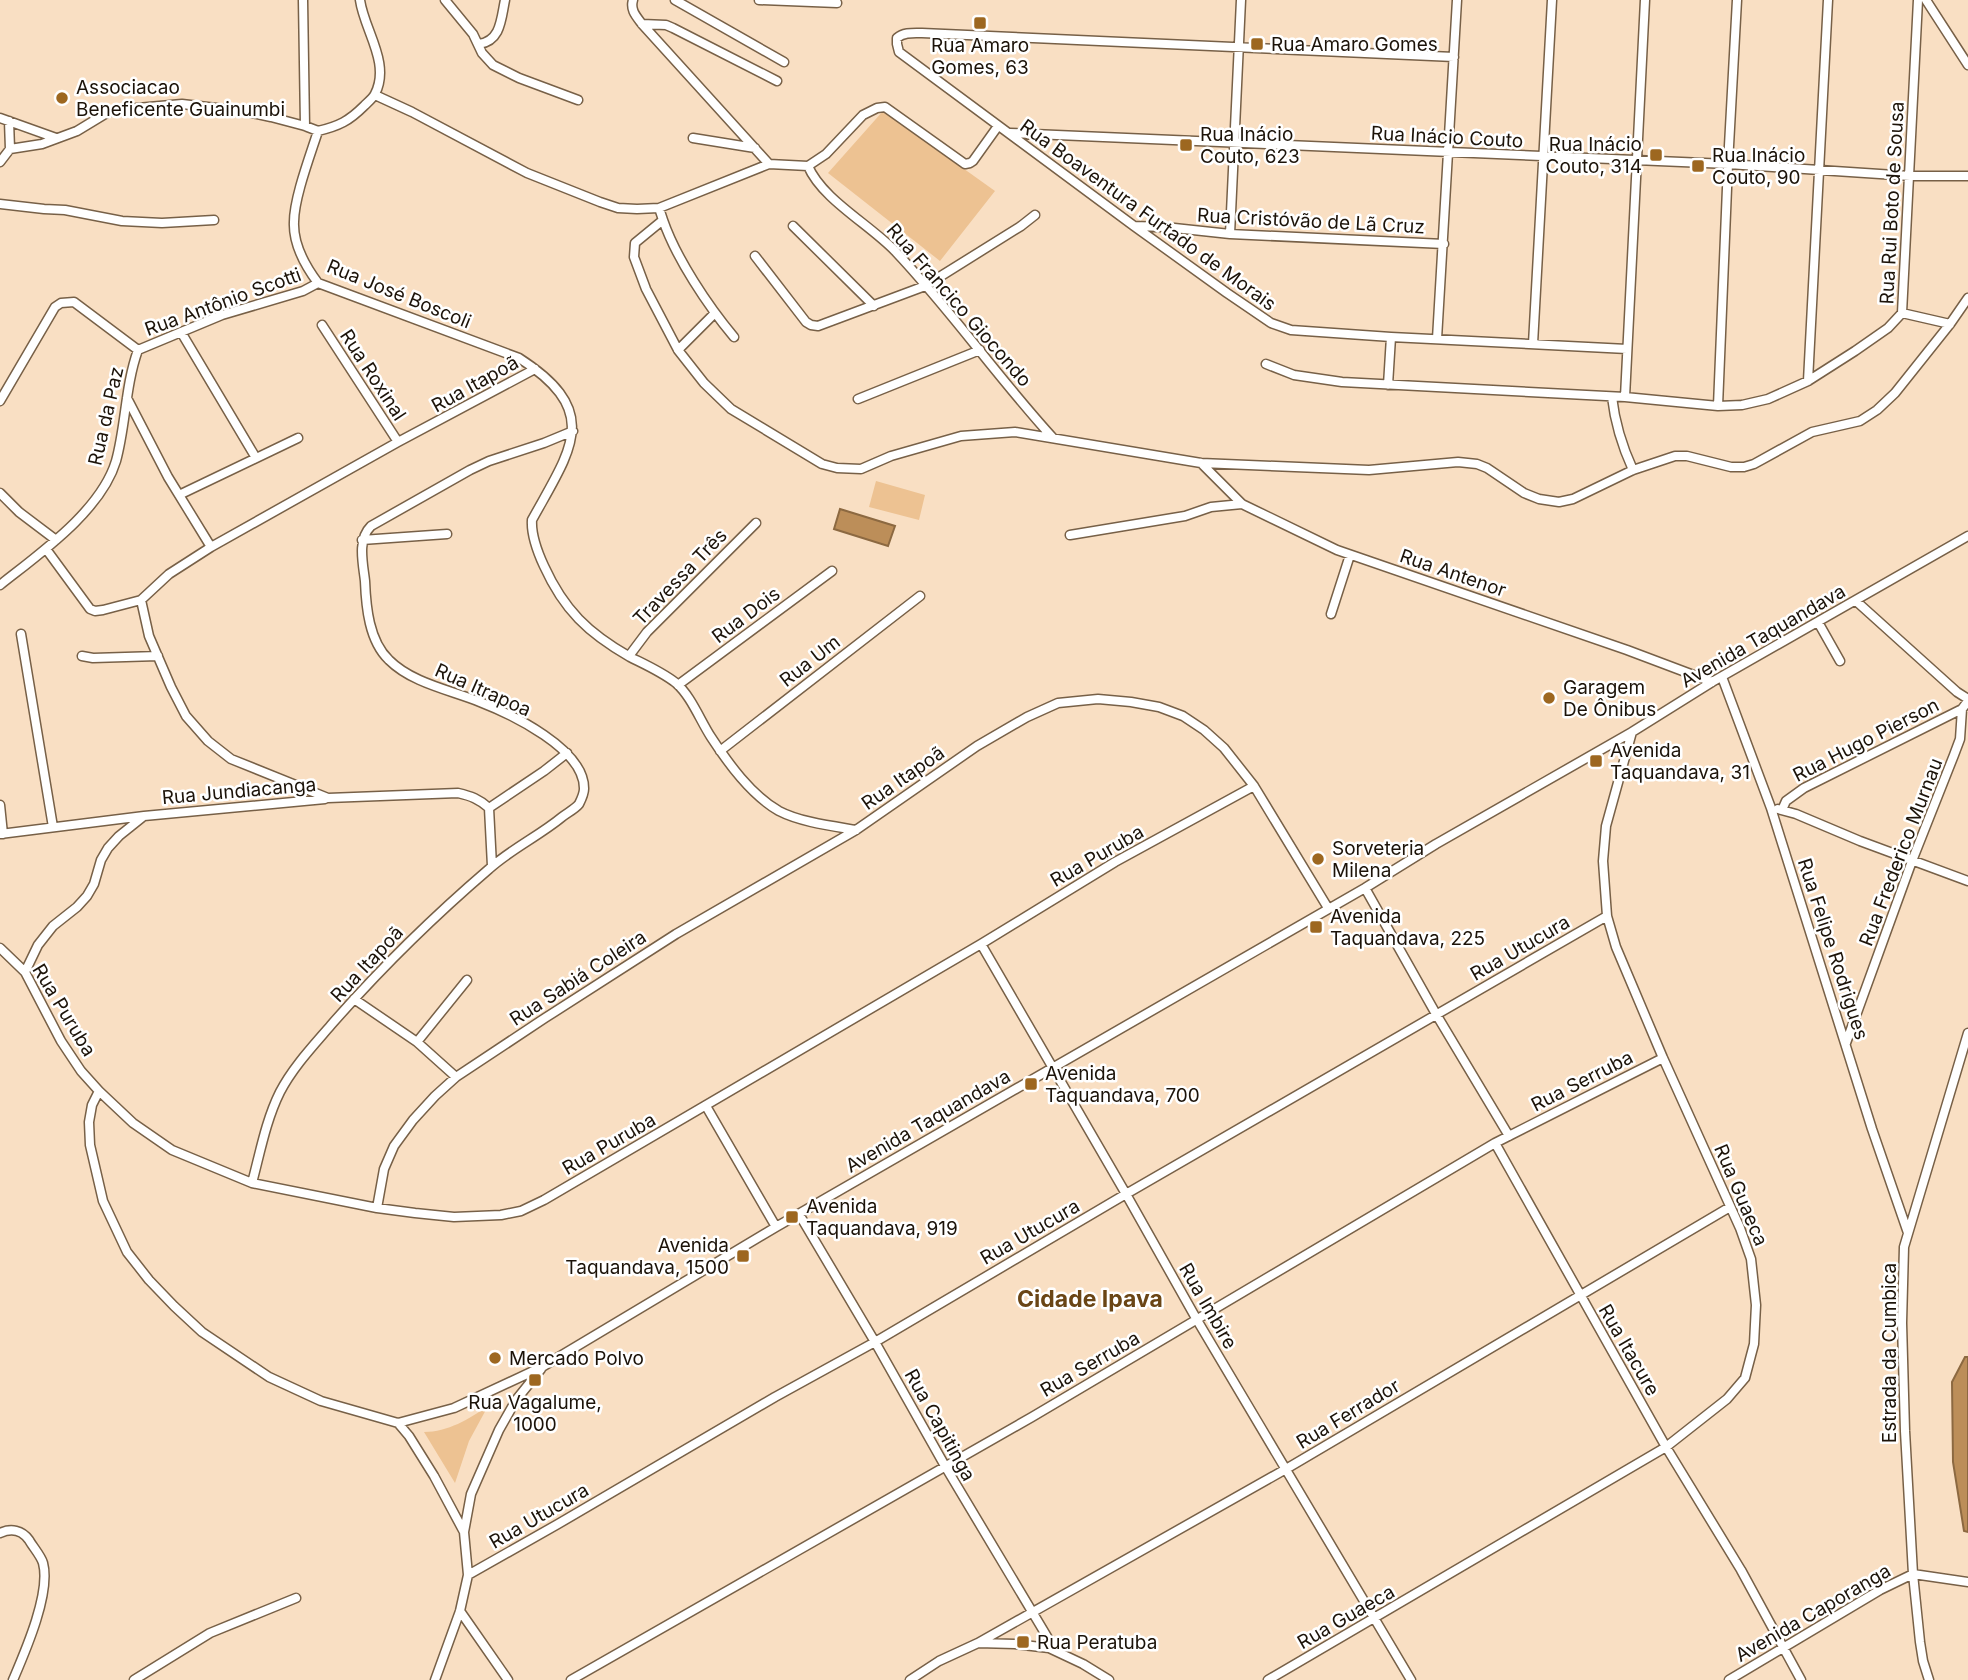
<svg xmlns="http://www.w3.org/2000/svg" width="1968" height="1680" font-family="Inter,sans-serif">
<rect width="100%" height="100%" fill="#f9dfc3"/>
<path fill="#edc292" d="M883,111L995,191L940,261L828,173Z
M876,481L925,495L919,520L869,507Z
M488,1406L469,1441L455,1483L424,1432C448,1432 469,1419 488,1406Z"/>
<path fill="#bc8e59" stroke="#8c6941" stroke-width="2" d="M840,509L895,526L888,546L834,529Z
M1965,1357H1968V1532L1964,1531L1953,1462L1952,1382Z"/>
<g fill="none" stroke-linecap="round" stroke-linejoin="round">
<g stroke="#776047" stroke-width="11">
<path id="street" d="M303,0L305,126
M445,0L473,34L482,53L493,65L519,78L578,100
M633,0C630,10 636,16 642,24L769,164
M675,0L784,62
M759,0L837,3
M1926,0L1968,65
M642,24L666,25L673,28L777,81
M479,44C501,41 501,19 505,0
M1454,57L922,33C913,33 904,32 897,38V44L899,52L1134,226L1227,293L1271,323L1291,330L1391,337L1627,349
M375,95L412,112L527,173L600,202L618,208L637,209L659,208L769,164L808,166L826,154L863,115L877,108L885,107L965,164L970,163L973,161L998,126
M0,118L56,138
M9,121L10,149
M318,131C310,156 294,198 294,222C293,244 306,267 318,283L519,358C603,412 571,449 532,520C531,535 538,553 544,566C564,610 588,633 630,657C646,665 662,672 676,683C691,696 700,720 711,737C728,763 751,795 779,811C800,822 832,826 856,830
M1010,133L1728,164L1910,176H1968
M693,138L755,148
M0,162L10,149L42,144L77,131L105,114L115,110L182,104L242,111L271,117L305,126L318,131C339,126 349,121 364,106C368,102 373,98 375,94C391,63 364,30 360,0
M808,166C822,199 869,224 895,251C951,310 998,378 1053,438
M0,204L44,209L65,210L122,221L162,223L214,220
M659,208L663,220L635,243L634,257L646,289L678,350L704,383L731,409L822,464L837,468L861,469L891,456L961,436L1015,432L1201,463L1369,470L1458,462L1477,464L1487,468L1524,493L1539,499L1559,502L1573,499L1633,470L1675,456H1687L1731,467H1744L1754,464L1812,432L1860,421L1877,410L1895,393L1950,324L1968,298
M663,220C676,258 708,306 734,337
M793,226L874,306
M1134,226L1165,227L1230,234L1444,244
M1230,234L1241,0
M755,256L806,322L811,325L818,326L925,286L1021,226L1035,215
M1902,313L1950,324
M322,325L398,442
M181,332L256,458
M1437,339L1457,0
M1533,344L1552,0
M138,350L222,315L303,291L318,283
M678,350L714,314
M1266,364L1294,375L1342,382L1625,397L1718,406L1742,405L1768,399L1808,381L1855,351L1888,328L1902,313L1918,0
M1808,381L1828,0
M1388,385L1391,337
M1612,397C1615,424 1622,446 1633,470
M1625,397L1645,0
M127,398L168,477L211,547
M858,399L980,350
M0,401L55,307L61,303L74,302L138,350
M1718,406L1728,164L1737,0
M1201,463L1242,504L1337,550L1627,650L1712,682
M0,493L19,512L56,540
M179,495L298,438
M1070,535L1185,516L1211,507L1242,504
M362,540L447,534
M46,549L90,609L95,611L103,610L141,600L169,574L211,547L398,442L535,369
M0,585C39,554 101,511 116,461C126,425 125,386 138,350
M141,600L149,636L171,687L186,716L208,741L231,759L328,798L458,793C471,796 479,799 489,808L492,866
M1856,601L1957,692L1968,699
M1331,614L1350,555
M1818,622L1840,661
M21,634L53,827
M82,656L93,658L158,656
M629,656L647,632L756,523
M1722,677L1771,808L1872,1129L1908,1233
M678,685L832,571
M720,751L920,596
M0,805L3,834
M489,808L544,771L567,753
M1778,809L1796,814L1860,841L1968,881
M1782,810L1786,801L1804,788L1962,709L1968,701
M0,834L144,816
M1365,888L1436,1014L1509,1136
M981,944L1126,1194L1197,1320L1411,1680
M0,948L25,972L61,1041L81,1071L99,1091L133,1123L172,1150L252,1183L377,1208L415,1213L454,1217L501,1215L521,1211L544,1200L981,944L1115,862L1254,786
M25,972L38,945L53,926L77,907L87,896L94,884L101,860L108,848L119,836L144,816L325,799
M354,999L417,1042L456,1077
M417,1042L467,980
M1846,1043L1912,861L1954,755L1960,739L1962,709
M99,1091L92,1105L89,1122L90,1145L103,1201L127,1252L149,1280L174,1306L202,1332L269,1377L321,1401L398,1423L454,1408L542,1367L776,1227L1365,888L1436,844L1632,732L1712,682L1968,536
M706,1106L776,1227
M1495,1143L1666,1447L1741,1570L1801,1680
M252,1183C260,1153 266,1120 280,1092C293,1067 313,1046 331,1025C380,969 433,917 489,869C511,849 539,836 562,817C567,813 575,809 579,804C581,800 584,793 584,789C585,749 511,714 480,702C450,690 412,683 389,660C369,641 366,607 365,581C363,563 357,540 371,526L470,470L489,461L544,443L573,431
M377,1208L384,1169L394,1146L413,1120L435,1096L456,1077L545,1018L676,934L856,830L977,746L1027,717L1058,703L1098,699L1131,702L1159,707L1183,716L1204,730L1224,748L1254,786L1328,908
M799,1214L875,1342L945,1466L1055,1650
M398,1423L409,1436L434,1476L464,1532L468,1575L460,1611L435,1680
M464,1532L471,1494L499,1430L516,1400L541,1369
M0,1533C11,1528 22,1530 29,1540C33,1547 41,1556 43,1563C51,1593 25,1652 13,1680
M1913,1574L1968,1582
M468,1575L558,1524L775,1397L875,1342L1126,1194L1607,916
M460,1611L508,1680
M978,1643L1286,1469L1730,1207
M134,1680L210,1633L296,1598
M571,1680L1032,1417L1495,1143L1663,1058
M910,1680L939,1661L978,1643L1015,1644L1049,1648L1083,1664L1109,1680
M1268,1680L1666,1447L1727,1399L1745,1378L1754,1344L1756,1305L1751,1259L1740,1228L1663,1058L1616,947L1607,916L1603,861L1606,826L1632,732
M1729,1680L1880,1590L1913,1574
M1929,1680L1923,1661L1920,1642L1913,1574L1905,1431L1902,1323L1904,1247L1968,1033"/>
</g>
<use href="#street" stroke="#fff" stroke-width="8"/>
</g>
<g fill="#9d6720" stroke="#fff" stroke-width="2.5">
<rect x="973" y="16" width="14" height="14" rx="3.5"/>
<rect x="1250" y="37" width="14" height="14" rx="3.5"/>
<circle cx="62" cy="98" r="7"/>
<rect x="1179" y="138" width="14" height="14" rx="3.5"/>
<rect x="1649" y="148" width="14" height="14" rx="3.5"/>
<rect x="1691" y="159" width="14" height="14" rx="3.5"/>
<circle cx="1549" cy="698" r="7"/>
<rect x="1589" y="754" width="14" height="14" rx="3.5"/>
<circle cx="1318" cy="859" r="7"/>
<rect x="1309" y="920" width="14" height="14" rx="3.5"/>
<rect x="1024" y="1077" width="14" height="14" rx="3.5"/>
<rect x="785" y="1210" width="14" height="14" rx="3.5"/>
<rect x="736" y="1249" width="14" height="14" rx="3.5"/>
<circle cx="495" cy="1358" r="7"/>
<rect x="528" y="1373" width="14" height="14" rx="3.5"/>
<rect x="1016" y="1635" width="14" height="14" rx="3.5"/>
</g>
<g text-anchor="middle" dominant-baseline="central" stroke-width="5" stroke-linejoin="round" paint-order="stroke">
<g font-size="19" fill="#1c1309" stroke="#fff" text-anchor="start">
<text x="1271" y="44">Rua Amaro Gomes</text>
<text x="980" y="45" text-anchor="middle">Rua Amaro<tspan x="980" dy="22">Gomes, 63</tspan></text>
<text x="76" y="87">Associacao<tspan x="76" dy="22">Beneficente Guainumbi</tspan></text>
<text x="1200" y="134">Rua Inácio<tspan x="1200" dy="22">Couto, 623</tspan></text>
<text x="1642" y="144" text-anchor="end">Rua Inácio<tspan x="1642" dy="22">Couto, 314</tspan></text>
<text x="1712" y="155">Rua Inácio<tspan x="1712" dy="22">Couto, 90</tspan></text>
<text x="1563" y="687">Garagem<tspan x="1563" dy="22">De Ônibus</tspan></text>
<text x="1610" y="750">Avenida<tspan x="1610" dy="22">Taquandava, 31</tspan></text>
<text x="1332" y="848">Sorveteria<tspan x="1332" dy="22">Milena</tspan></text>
<text x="1330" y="916">Avenida<tspan x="1330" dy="22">Taquandava, 225</tspan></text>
<text x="1045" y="1073">Avenida<tspan x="1045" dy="22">Taquandava, 700</tspan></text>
<text x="806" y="1206">Avenida<tspan x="806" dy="22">Taquandava, 919</tspan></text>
<text x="729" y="1245" text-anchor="end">Avenida<tspan x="729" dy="22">Taquandava, 1500</tspan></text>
<text x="509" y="1358">Mercado Polvo</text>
<text x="535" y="1402" text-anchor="middle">Rua Vagalume,<tspan x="535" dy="22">1000</tspan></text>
<text x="1037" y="1642">Rua Peratuba</text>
</g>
<g font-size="19" fill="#1c1309" stroke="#fff">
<text transform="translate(1447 137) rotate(3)">Rua Inácio Couto</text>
<text transform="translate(1892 203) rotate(-87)">Rua Rui Boto de Sousa</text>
<text transform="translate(1148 215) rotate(36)">Rua Boaventura Furtado de Morais</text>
<text transform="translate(1311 221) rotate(3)">Rua Cristóvão de Lã Cruz</text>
<text transform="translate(399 294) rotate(22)">Rua José Boscoli</text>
<text transform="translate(223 302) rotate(-20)">Rua Antônio Scotti</text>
<text transform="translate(959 305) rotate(49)">Rua Francico Giocondo</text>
<text transform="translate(373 375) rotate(57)">Rua Roxinal</text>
<text transform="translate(475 384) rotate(-29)">Rua Itapoã</text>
<text transform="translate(106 416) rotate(-77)">Rua da Paz</text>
<text transform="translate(1453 573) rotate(19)">Rua Antenor</text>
<text transform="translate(680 577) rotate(-46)">Travessa Três</text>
<text transform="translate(746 615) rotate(-37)">Rua Dois</text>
<text transform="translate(1763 636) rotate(-30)">Avenida Taquandava</text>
<text transform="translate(810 661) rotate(-38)">Rua Um</text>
<text transform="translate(483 690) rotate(24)">Rua Itrapoa</text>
<text transform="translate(1866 740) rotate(-27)">Rua Hugo Pierson</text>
<text transform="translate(903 778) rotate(-35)">Rua Itapoã</text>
<text transform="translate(239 791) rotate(-5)">Rua Jundiacanga</text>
<text transform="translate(1901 852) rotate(-69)">Rua Frederico Murnau</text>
<text transform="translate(1097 856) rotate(-30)">Rua Puruba</text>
<text transform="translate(1520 948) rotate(-30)">Rua Utucura</text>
<text transform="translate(1833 949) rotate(72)">Rua Felipe Rodrigues</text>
<text transform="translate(367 964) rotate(-47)">Rua Itapoã</text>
<text transform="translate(578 978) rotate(-33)">Rua Sabiá Coleira</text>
<text transform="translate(64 1010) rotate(59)">Rua Puruba</text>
<text transform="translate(1582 1081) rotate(-27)">Rua Serruba</text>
<text transform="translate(928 1121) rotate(-30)">Avenida Taquandava</text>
<text transform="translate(609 1144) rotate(-30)">Rua Puruba</text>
<text transform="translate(1741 1195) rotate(67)">Rua Guaeca</text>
<text transform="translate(1030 1232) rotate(-30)">Rua Utucura</text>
<text transform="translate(1208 1306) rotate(60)">Rua Imbire</text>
<text transform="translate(1629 1350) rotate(60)">Rua Itacure</text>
<text transform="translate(1889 1353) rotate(-90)">Estrada da Cumbica</text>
<text transform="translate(1090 1364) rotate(-30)">Rua Serruba</text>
<text transform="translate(1348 1414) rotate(-31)">Rua Ferrador</text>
<text transform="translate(940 1425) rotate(61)">Rua Capitinga</text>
<text transform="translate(539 1516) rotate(-30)">Rua Utucura</text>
<text transform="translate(1813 1613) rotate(-30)">Avenida Caporanga</text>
<text transform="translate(1346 1617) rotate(-30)">Rua Guaeca</text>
</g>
<g font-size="23" font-weight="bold" fill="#6a4515" stroke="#fff">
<text x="1090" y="1299">Cidade Ipava</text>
</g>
</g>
</svg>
